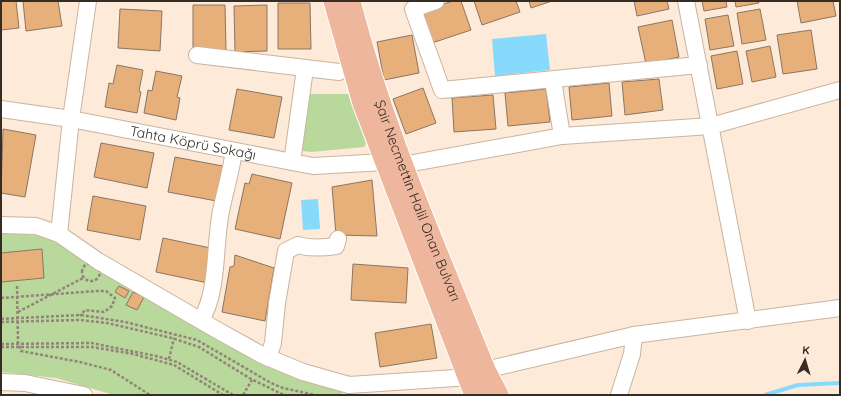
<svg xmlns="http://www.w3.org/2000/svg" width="841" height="396" font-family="Quicksand,sans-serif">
<rect width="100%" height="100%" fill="#fdead9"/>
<path fill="#b9d89b" d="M306,94H348L366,143L364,147L311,152L303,151L298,146Z
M1,230L44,237L343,387L342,395H114L56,378L1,372Z"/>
<path fill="#87dafc" d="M546,34L550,70L495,76L492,39Z
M318,199L320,229L303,230L301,200Z"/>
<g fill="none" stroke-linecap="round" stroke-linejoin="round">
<path stroke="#87dafc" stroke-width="4" d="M765,395L798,385L840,383"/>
</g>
<path fill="#e7b07b" stroke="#8a7662" d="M1,1H16L19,28L1,30Z
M23,1H58L62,26L26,31Z
M453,1H461L471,30L432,43L422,11Z
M474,1H516L520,12L482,25Z
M529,1H552L531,8Z
M634,1H667L669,9L637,16Z
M702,1H726L727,7L704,11Z
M735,1H758L759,3L736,7Z
M797,1H833L836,16L801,23Z
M278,3H310L311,49H278Z
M193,5H225L226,51H193Z
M267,5V51L235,52L234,6Z
M120,9L162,11L160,51L118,48Z
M760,9L766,40L742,44L737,13Z
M728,15L734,46L710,50L705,19Z
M672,20L679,57L646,64L638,27Z
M811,30L817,69L783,74L777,35Z
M412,35L419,73L384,80L377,42Z
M770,46L776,77L752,82L746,51Z
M737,51L743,84L717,89L711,56Z
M117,65L143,70L139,91L141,92L137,113L105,107L109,83L113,84Z
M156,71L182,76L177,97L180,98L176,120L144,113L148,90L152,91Z
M659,79L663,110L625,115L622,82Z
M609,83L612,116L572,120L569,87Z
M423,88L436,123L406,134L393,99Z
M237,89L282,97L274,138L229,130Z
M546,89L550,122L508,126L505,93Z
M493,95L496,129L454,132L452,98Z
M3,129L36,135L25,197L1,193Z
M101,143L154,153L147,188L94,177Z
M175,157L228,167L222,202L168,192Z
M252,174L292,183L280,239L235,229L245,183L249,184Z
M372,180L377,236L336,235L332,187Z
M93,196L146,206L140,240L87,230Z
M163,238L215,249L208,283L156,272Z
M42,249L44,278L1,282V253Z
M235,255L274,268L265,321L222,312L230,267L234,266Z
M353,264L408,268L406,303L351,300Z
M119,286L129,291L125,298L115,292Z
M133,292L144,297L137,310L126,305Z
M431,324L437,358L380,367L375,333Z"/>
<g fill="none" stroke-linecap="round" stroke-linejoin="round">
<g stroke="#cab49f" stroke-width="18">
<g id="minor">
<path d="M436,1L413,9L442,90L699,65"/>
<path d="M686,1L748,321"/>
<path d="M197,55L339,72"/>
<path d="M553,80L562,136"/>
<path id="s1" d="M1,109L71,119L313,166L385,162"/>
<path d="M292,162L305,69"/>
<path d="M402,165L562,136L711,126L840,90"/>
<path d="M1,225L36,226L59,234L98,261L217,330L262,355L303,372L349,385L470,377"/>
<path d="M59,234L71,119L88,1"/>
<path d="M201,320C219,291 214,245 221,211C225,191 231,172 234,151"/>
<path d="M268,358L273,343L277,303L286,251L298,245C311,249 323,248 336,246L338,239"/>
<path d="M485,370L634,335L840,308"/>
<path d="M1,382L25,383L84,395"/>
<path d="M619,395L632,354L634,335"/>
</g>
</g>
<g stroke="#fff" stroke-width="23">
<g id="major">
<path d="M334,1L363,103L475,395"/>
<path id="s2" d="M350,1C382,128 436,248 485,370L498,395"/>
</g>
</g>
<path stroke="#928478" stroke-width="2.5" stroke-dasharray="3 2" stroke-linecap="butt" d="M82 272a9 9 0 1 1 18 0a9 9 0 1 1-18 0Z
M17,286L18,343L21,351L80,362L111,370L150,395
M1,298L97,291H106L115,298L112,306L104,312L85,310L80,316
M18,312L83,278
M1,319L81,315L125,322L197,340L271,383L283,388L315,395
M1,322L80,320L107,323L172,338L199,347L251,379L284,395
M1,344L91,343L156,356L177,362L233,395
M1,347H92L133,354L174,365L223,395
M169,359L174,338
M243,395L252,380"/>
<use href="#minor" stroke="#fff" stroke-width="16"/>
<use href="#major" stroke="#edb69d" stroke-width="21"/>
</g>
<g text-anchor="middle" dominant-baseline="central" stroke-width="4" stroke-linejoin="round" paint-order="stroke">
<g font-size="14" fill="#352c24" stroke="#fdead9">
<text stroke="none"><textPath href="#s1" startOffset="195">Tahta Köprü Sokağı</textPath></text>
<text stroke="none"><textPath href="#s2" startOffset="211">Şair Necmettin Halil Onan Bulvarı</textPath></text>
</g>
</g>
<rect width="841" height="396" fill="none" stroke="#352c24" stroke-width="4"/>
<g transform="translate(805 360) rotate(5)" stroke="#fdead9" stroke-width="3" paint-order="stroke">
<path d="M0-3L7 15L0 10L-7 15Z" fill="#352c24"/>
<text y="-6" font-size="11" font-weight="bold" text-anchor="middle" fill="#352c24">K</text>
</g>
</svg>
